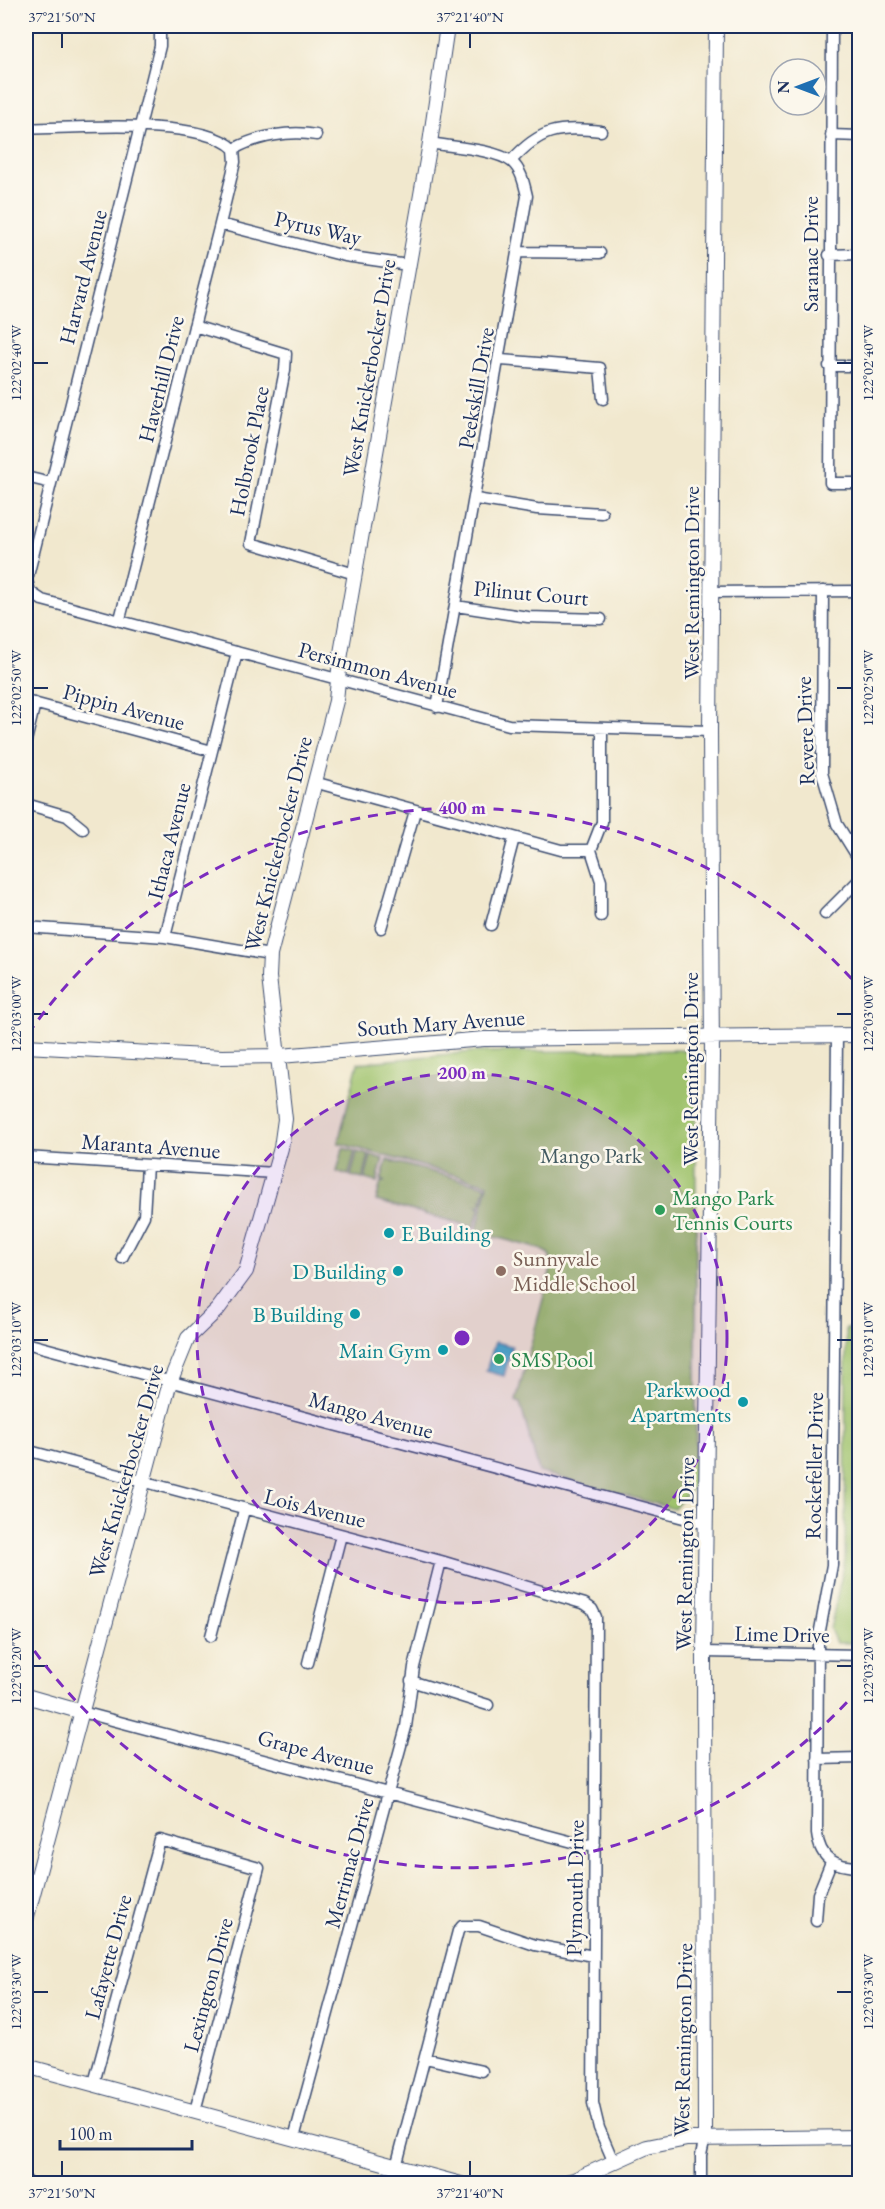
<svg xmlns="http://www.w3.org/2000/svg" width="885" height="2209" font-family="'EB Garamond',serif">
<rect width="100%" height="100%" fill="#fbf7ec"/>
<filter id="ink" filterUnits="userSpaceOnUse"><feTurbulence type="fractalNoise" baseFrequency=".0167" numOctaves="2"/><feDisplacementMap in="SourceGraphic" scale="12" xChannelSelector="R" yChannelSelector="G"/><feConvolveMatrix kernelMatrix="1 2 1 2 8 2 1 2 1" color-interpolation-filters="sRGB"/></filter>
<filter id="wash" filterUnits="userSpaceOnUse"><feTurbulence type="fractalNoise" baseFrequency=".008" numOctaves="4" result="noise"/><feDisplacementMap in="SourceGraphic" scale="24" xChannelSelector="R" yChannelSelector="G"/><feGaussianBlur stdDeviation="1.35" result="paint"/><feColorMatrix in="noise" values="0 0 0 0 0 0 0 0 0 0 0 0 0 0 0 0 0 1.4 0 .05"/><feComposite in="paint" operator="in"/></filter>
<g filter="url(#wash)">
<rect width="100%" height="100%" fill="#f1e8ce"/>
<path fill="#9fc26c" stroke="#5d7865" stroke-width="1.5" d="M696,1050V1450L693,1486L674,1509L539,1472L520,1403L516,1401L552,1265L549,1254L540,1249L476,1232L488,1184L338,1143L358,1063L471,1052Z
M343,1148L355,1151L349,1175L337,1172Z
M357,1152L369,1155L363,1179L351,1176Z
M371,1155L383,1159L377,1182L365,1179Z
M387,1160L486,1186L480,1206L476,1205L480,1208L474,1227L376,1201L381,1182H385L381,1180Z
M846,1328H860L859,1643H836L830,1629L845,1560Z"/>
<path fill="#46aec5" stroke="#306e92" stroke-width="1.5" d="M495,1342L512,1346L504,1376L486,1371Z"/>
</g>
<g filter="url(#ink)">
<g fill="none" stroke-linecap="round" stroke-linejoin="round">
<g stroke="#3b4b6f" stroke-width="13">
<path id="street" d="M160,26V46L27,580L30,592L42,600L509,725L710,731
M832,26L830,483H860
M26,129C72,128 202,117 234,149
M831,135L860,136
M430,143C451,147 495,149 512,162C522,171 524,184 527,196L437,707
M234,149C257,136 291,130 316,135
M511,161C540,129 558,126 601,131
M220,224L345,256L408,265
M519,252L600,253
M829,255L860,254
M194,326L286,354L285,370L251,543L355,574
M501,360L600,368L603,399
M829,366H860
M26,477L51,483
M476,499L537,509L602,513
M823,591L822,773L837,824L860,861
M711,592L860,591
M456,606L528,617L601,619
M120,619L220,224L235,162L234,149
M237,652L165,937L270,955
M26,701L212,751
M26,741L35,703
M314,782L561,850H591
M26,804L67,816L83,829
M591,850L602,822V728
M591,850L601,881V916
M825,914L860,879
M491,925L514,838
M26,927L165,937
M381,928L415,811
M837,1035L832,1565L818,1641L817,1834C820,1859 835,1867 860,1867
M26,1157L274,1173
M122,1258L144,1216L147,1165
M26,1343L706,1524
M26,1450L441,1561L585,1604L592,1609L596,1617L593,2103L599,2128L614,2163
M211,1636L244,1510
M704,1652L860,1655
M308,1663L341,1535
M411,1681L488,1705
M82,1712L584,1845L595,1844
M817,1759L860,1758
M816,1921L818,1894L831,1862
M425,2058L482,2071
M94,2083L160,1840L259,1868L195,2111
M294,2138L406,1727L414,1667L441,1561
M396,2167L458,1931L462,1926H479L535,1945L593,1956
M26,2180L29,2184
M701,2184V2155L705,2137"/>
</g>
<g stroke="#3b4b6f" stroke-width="16">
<path id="secondary" d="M26,1046L222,1057L280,1056L484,1039L860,1035
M26,1696L82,1712
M26,1920L170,1382L188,1338L218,1309L246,1271L281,1148L285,1119L269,977L270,955L336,701L340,659L430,143L447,26
M26,2066L461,2184
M705,2137L704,1652L712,1056L710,731L716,26
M557,2184L574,2180L647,2147L687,2139L860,2137"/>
</g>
<use href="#street" stroke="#fff" stroke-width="10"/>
<use href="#secondary" stroke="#fff" stroke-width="14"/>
</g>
</g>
<path fill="none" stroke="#1b2f5e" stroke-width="2" d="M62,33V48M470,33V48M33,363H48M837,363H852M33,688H48M837,688H852M33,1014H48M837,1014H852M33,1340H48M837,1340H852M33,1666H48M837,1666H852M33,1992H48M837,1992H852M62,2161V2176M470,2161V2176"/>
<circle cx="462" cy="1338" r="265" fill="#7b2cbf" fill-opacity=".12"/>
<g fill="none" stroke="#7b2cbf" stroke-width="3" stroke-dasharray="10 8">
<circle cx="462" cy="1338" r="265"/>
<path d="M859 1689A530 530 0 0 1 28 1642M28 1034A530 530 0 0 1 859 987"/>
</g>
<g fill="#2e9e5b" stroke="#fbf7ec" stroke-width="2">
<circle cx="660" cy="1210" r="6"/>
<circle cx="499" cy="1359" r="6"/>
</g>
<g fill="#0f9aa8" stroke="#fbf7ec" stroke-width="2">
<circle cx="389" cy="1233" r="6"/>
<circle cx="398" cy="1271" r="6"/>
<circle cx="355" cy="1314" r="6"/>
<circle cx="443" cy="1350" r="6"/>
<circle cx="743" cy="1402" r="6"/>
</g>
<circle fill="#8d6e63" stroke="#fbf7ec" stroke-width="2" cx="501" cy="1271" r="6"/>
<g text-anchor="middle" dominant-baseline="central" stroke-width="5" stroke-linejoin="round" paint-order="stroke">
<g font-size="22" fill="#1b2f5e" stroke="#fbf7ec">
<text transform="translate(318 228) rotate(13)">Pyrus Way</text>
<text transform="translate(810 254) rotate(-90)">Saranac Drive</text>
<text transform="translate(83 277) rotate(-76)">Harvard Avenue</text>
<text transform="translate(369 368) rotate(-80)">West Knickerbocker Drive</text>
<text transform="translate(161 379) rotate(-76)">Haverhill Drive</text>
<text transform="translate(476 388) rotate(-80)">Peekskill Drive</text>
<text transform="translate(249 451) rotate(-79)">Holbrook Place</text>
<text transform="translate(691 583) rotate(-90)">West Remington Drive</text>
<text transform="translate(531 593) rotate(5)">Pilinut Court</text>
<text transform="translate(378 670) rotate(15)">Persimmon Avenue</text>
<text transform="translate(124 707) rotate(15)">Pippin Avenue</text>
<text transform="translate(805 731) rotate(-92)">Revere Drive</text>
<text transform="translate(169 841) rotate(-76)">Ithaca Avenue</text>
<text transform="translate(278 844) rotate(-76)">West Knickerbocker Drive</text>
<text transform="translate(441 1023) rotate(-4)">South Mary Avenue</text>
<text transform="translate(690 1069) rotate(-90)">West Remington Drive</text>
<text transform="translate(151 1146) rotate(4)">Maranta Avenue</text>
<text transform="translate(371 1415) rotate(15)">Mango Avenue</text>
<text transform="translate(814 1466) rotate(-89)">Rockefeller Drive</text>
<text transform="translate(126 1471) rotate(-74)">West Knickerbocker Drive</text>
<text transform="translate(315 1508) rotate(14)">Lois Avenue</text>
<text transform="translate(685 1554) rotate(-89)">West Remington Drive</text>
<text transform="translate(782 1634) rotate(1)">Lime Drive</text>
<text transform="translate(316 1752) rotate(15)">Grape Avenue</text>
<text transform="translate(349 1863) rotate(-75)">Merrimac Drive</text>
<text transform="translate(575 1888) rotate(-89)">Plymouth Drive</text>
<text transform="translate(108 1957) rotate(-75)">Lafayette Drive</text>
<text transform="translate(208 1985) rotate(-75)">Lexington Drive</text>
<text transform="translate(683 2040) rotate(-89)">West Remington Drive</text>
</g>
<g font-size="22" fill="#435b62" stroke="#fbf7ec">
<text x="591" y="1155">Mango Park</text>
</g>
<g font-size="22" fill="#27864d" stroke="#fbf7ec" text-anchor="start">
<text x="672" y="1197">Mango Park<tspan x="672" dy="25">Tennis Courts</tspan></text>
<text x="511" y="1359">SMS Pool</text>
</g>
<g font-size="22" fill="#0d838f" stroke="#fbf7ec" text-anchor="end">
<text x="401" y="1233" text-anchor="start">E Building</text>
<text x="386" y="1271">D Building</text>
<text x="343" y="1314">B Building</text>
<text x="431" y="1350">Main Gym</text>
<text x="731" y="1389">Parkwood<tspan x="731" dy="25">Apartments</tspan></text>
</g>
<g font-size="22" fill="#785e54" stroke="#fbf7ec" text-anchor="start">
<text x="513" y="1258">Sunnyvale<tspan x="513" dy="25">Middle School</tspan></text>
</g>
</g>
<circle cx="462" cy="1338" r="9" fill="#7b2cbf" stroke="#fbf7ec" stroke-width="3"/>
<g font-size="18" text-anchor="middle" font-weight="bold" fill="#7b2cbf" stroke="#fbf7ec" stroke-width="5" stroke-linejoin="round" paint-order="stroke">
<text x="462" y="814">400 m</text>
<text x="462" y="1079">200 m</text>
</g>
<rect width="885" height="2209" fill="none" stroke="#fbf7ec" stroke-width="66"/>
<g transform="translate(798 87) rotate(270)"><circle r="28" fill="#fbf7ec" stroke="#a1a7b3" stroke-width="1.5"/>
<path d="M0-4.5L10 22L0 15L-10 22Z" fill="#1f6fb2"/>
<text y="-9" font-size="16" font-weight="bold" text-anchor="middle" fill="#1b2f5e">N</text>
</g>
<path d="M60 2140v9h132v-9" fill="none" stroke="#1b2f5e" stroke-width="3"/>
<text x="69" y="2140" font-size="18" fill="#1b2f5e" stroke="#fbf7ec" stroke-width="4.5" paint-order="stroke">100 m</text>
<rect x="33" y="33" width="819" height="2143" fill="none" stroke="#1b2f5e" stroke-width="2"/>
<g font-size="15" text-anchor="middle" fill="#1b2f5e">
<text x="62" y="22">37°21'50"N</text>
<text x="470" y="22">37°21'40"N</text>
<text transform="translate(868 363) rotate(-90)" y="5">122°02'40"W</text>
<text transform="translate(16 363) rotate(-90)" y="5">122°02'40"W</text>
<text transform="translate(868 688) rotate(-90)" y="5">122°02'50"W</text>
<text transform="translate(16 688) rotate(-90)" y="5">122°02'50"W</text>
<text transform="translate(16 1014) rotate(-90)" y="5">122°03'00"W</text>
<text transform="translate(868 1014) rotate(-90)" y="5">122°03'00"W</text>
<text transform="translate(868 1340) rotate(-90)" y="5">122°03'10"W</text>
<text transform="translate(16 1340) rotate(-90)" y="5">122°03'10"W</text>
<text transform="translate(16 1666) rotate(-90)" y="5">122°03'20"W</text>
<text transform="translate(868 1666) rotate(-90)" y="5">122°03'20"W</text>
<text transform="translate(16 1992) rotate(-90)" y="5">122°03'30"W</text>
<text transform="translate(868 1992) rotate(-90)" y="5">122°03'30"W</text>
<text x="62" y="2198">37°21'50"N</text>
<text x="470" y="2198">37°21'40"N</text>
</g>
</svg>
